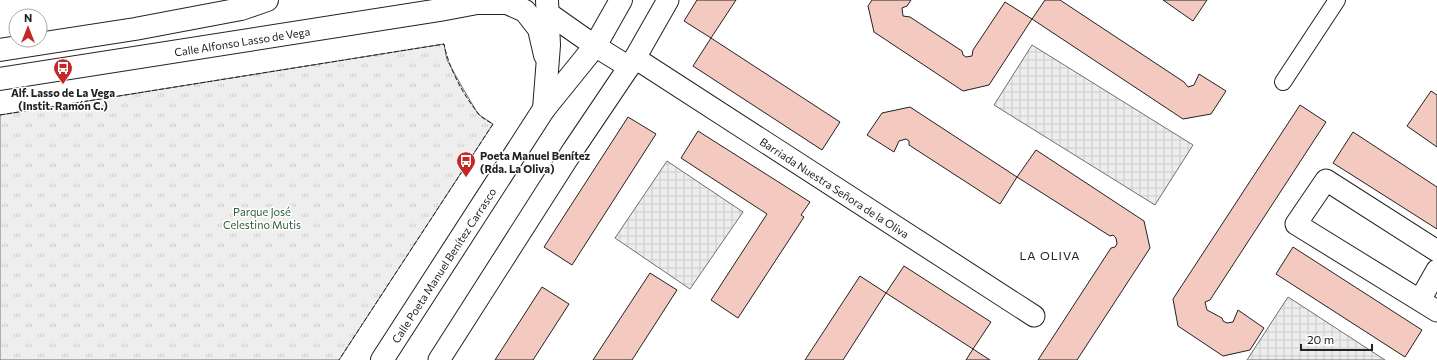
<svg xmlns="http://www.w3.org/2000/svg" width="1437" height="360" font-family="Commissioner,sans-serif">
<defs>
<pattern id="grass-tufts" width="24" height="20" patternUnits="userSpaceOnUse"><rect width="24" height="20" fill="#eee"/><path d="M3 7l-1-3M5 7V3M7 7l1-3M15 17l-1-3M17 17v-4M19 17l1-3" fill="none" stroke="#ccc"/></pattern>
<pattern id="plaza-grid" width="8" height="8" patternUnits="userSpaceOnUse"><rect width="8" height="8" fill="#ededed"/><path d="M0 4h8M4 0v8" fill="none" stroke="#cbcbcb"/></pattern>
</defs>
<rect width="100%" height="100%" fill="#fff"/>
<path fill="url(#grass-tufts)" stroke="#6f6f6f" d="M444,44L447,60L461,85L478,114L493,124L339,360H0V115Z"/>
<path fill="url(#plaza-grid)" stroke="#6f6f6f" d="M1032,45L1193,145L1155,205L994,105Z
M667,161L743,212L690,289L615,238Z
M1288,297L1302,306L1385,360H1247Z"/>
<path fill="#f3c9c0" stroke="#222" d="M697,0H736L711,38L684,21Z
M872,0H911L907,6L902,8L903,16L910,17L962,51L963,55L966,57L972,56L973,50L1005,2L1032,19L989,85L963,91L874,32L868,6Z
M1045,0H1060L1184,82L1188,87L1194,85L1199,74L1226,91L1211,114L1183,119L1032,19Z
M1163,0H1207L1193,21Z
M711,38L840,122L822,150L693,66Z
M1431,91L1437,95V147L1407,126Z
M1300,105L1326,122L1210,300L1205,302L1207,310L1222,318L1223,321L1227,323L1233,322L1238,310L1264,328L1250,350L1223,356L1178,326L1173,299Z
M910,107L1017,177L1000,204L909,145V141L906,139L899,141L894,152L867,135L882,113Z
M628,117L656,134L572,265L544,247Z
M698,131L810,202L801,215L804,217L738,318L711,300L767,214L681,158Z
M1353,132L1437,187V229L1333,163Z
M1036,150L1144,221L1150,248L1077,360H1038L1111,248L1115,247L1117,244L1116,238L1113,235L1110,236L1017,177Z
M1293,247L1422,330L1405,357L1276,274Z
M904,266L991,322L973,349L886,293Z
M650,273L677,290L632,360H593Z
M860,276L886,293L843,360H805Z
M542,287L569,304L533,360H495Z
M973,349L990,360H966Z"/>
<g fill="none" stroke-linecap="round" stroke-linejoin="round">
<g stroke="#222" stroke-width="18">
<path id="pedestrian" d="M1283,82L1337,0"/>
</g>
<g stroke="#222" stroke-width="23">
<g id="minor">
<path d="M548,13L595,46L629,67"/>
<path id="s1" d="M635,58L1034,316"/>
<path d="M1437,251L1326,180L1296,224L1437,311"/>
<path d="M1420,300L1437,270"/>
<path d="M439,360L573,150L635,58L668,0"/>
</g>
</g>
<g stroke="#222" stroke-width="24">
<g id="secondary">
<path d="M477,3H507L525,11L539,29L545,55"/>
<path d="M0,50L135,29L241,9L267,0"/>
<path id="s2" d="M0,79L440,10L477,3L483,0"/>
</g>
</g>
<g stroke="#222" stroke-width="24">
<g id="primary">
<path d="M544,109L549,45L547,0"/>
<path id="s3" d="M382,360L544,109L595,46L621,0"/>
</g>
</g>
<use href="#pedestrian" stroke="#fff" stroke-width="16"/>
<use href="#minor" stroke="#fff" stroke-width="21"/>
<use href="#secondary" stroke="#fff" stroke-width="22"/>
<use href="#primary" stroke="#fff" stroke-width="22"/>
<path stroke="#222" stroke-width="1" stroke-dasharray="5 2" stroke-linecap="butt" d="M0,115L444,44C448,66 463,95 478,113C481,118 488,121 493,124L339,360"/>
</g>
<defs>
<g id="bus-pin" transform="scale(1)"><path d="M0 17L-7.5 6A9.5 9.5 0 1 1 7.5 6Z" fill="#c62828" stroke="#fff"/><path d="M-5-6H5V4H4V6H2V4H-2V6H-4V4H-5ZM-3.5-4V0h7V-4ZM-3.5 1.2v1.5H-2V1.2ZM2 1.2v1.5H3.5V1.2Z" fill="#fff"/></g>
</defs>
<g fill-rule="evenodd">
<use href="#bus-pin" x="63" y="68"/>
<use href="#bus-pin" x="466" y="161"/>
</g>
<g text-anchor="middle" dominant-baseline="central" stroke-width="3" stroke-linejoin="round" paint-order="stroke">
<g font-size="11" fill="#222" stroke="#fff">
<text stroke="none"><textPath href="#s2" startOffset="245">Calle Alfonso Lasso de Vega</textPath></text>
<text stroke="none"><textPath href="#s1" startOffset="238">Barriada Nuestra Señora de la Oliva</textPath></text>
<text stroke="none"><textPath href="#s3" startOffset="113">Calle Poeta Manuel Benítez Carrasco</textPath></text>
</g>
<g font-size="11" font-weight="bold" fill="#222" stroke="#fff">
<text x="63" y="92">Alf. Lasso de La Vega<tspan x="63" dy="13">(Instit. Ramón C.)</tspan></text>
<text x="480" y="155" text-anchor="start">Poeta Manuel Benítez<tspan x="480" dy="13">(Rda. La Oliva)</tspan></text>
</g>
<g font-size="11" fill="#2f5e38" stroke="#fff">
<text x="262" y="211">Parque José<tspan x="262" dy="13">Celestino Mutis</tspan></text>
</g>
<g font-size="12" letter-spacing="1" fill="#222" stroke="#fff">
<text x="1050" y="255">LA OLIVA</text>
</g>
</g>
<g transform="translate(28 28)"><circle r="19" fill="#ffffff" stroke="#a7a7a7"/>
<path d="M0-3L7 15L0 10L-7 15Z" fill="#c62828"/>
<text y="-6" font-size="11" font-weight="bold" text-anchor="middle" fill="#222222">N</text>
</g>
<path d="M1301 344v6h71v-6" fill="none" stroke="#222222" stroke-width="2"/>
<text x="1307" y="344" font-size="12" fill="#222222" stroke="#ffffff" stroke-width="3" paint-order="stroke">20 m</text>
</svg>
